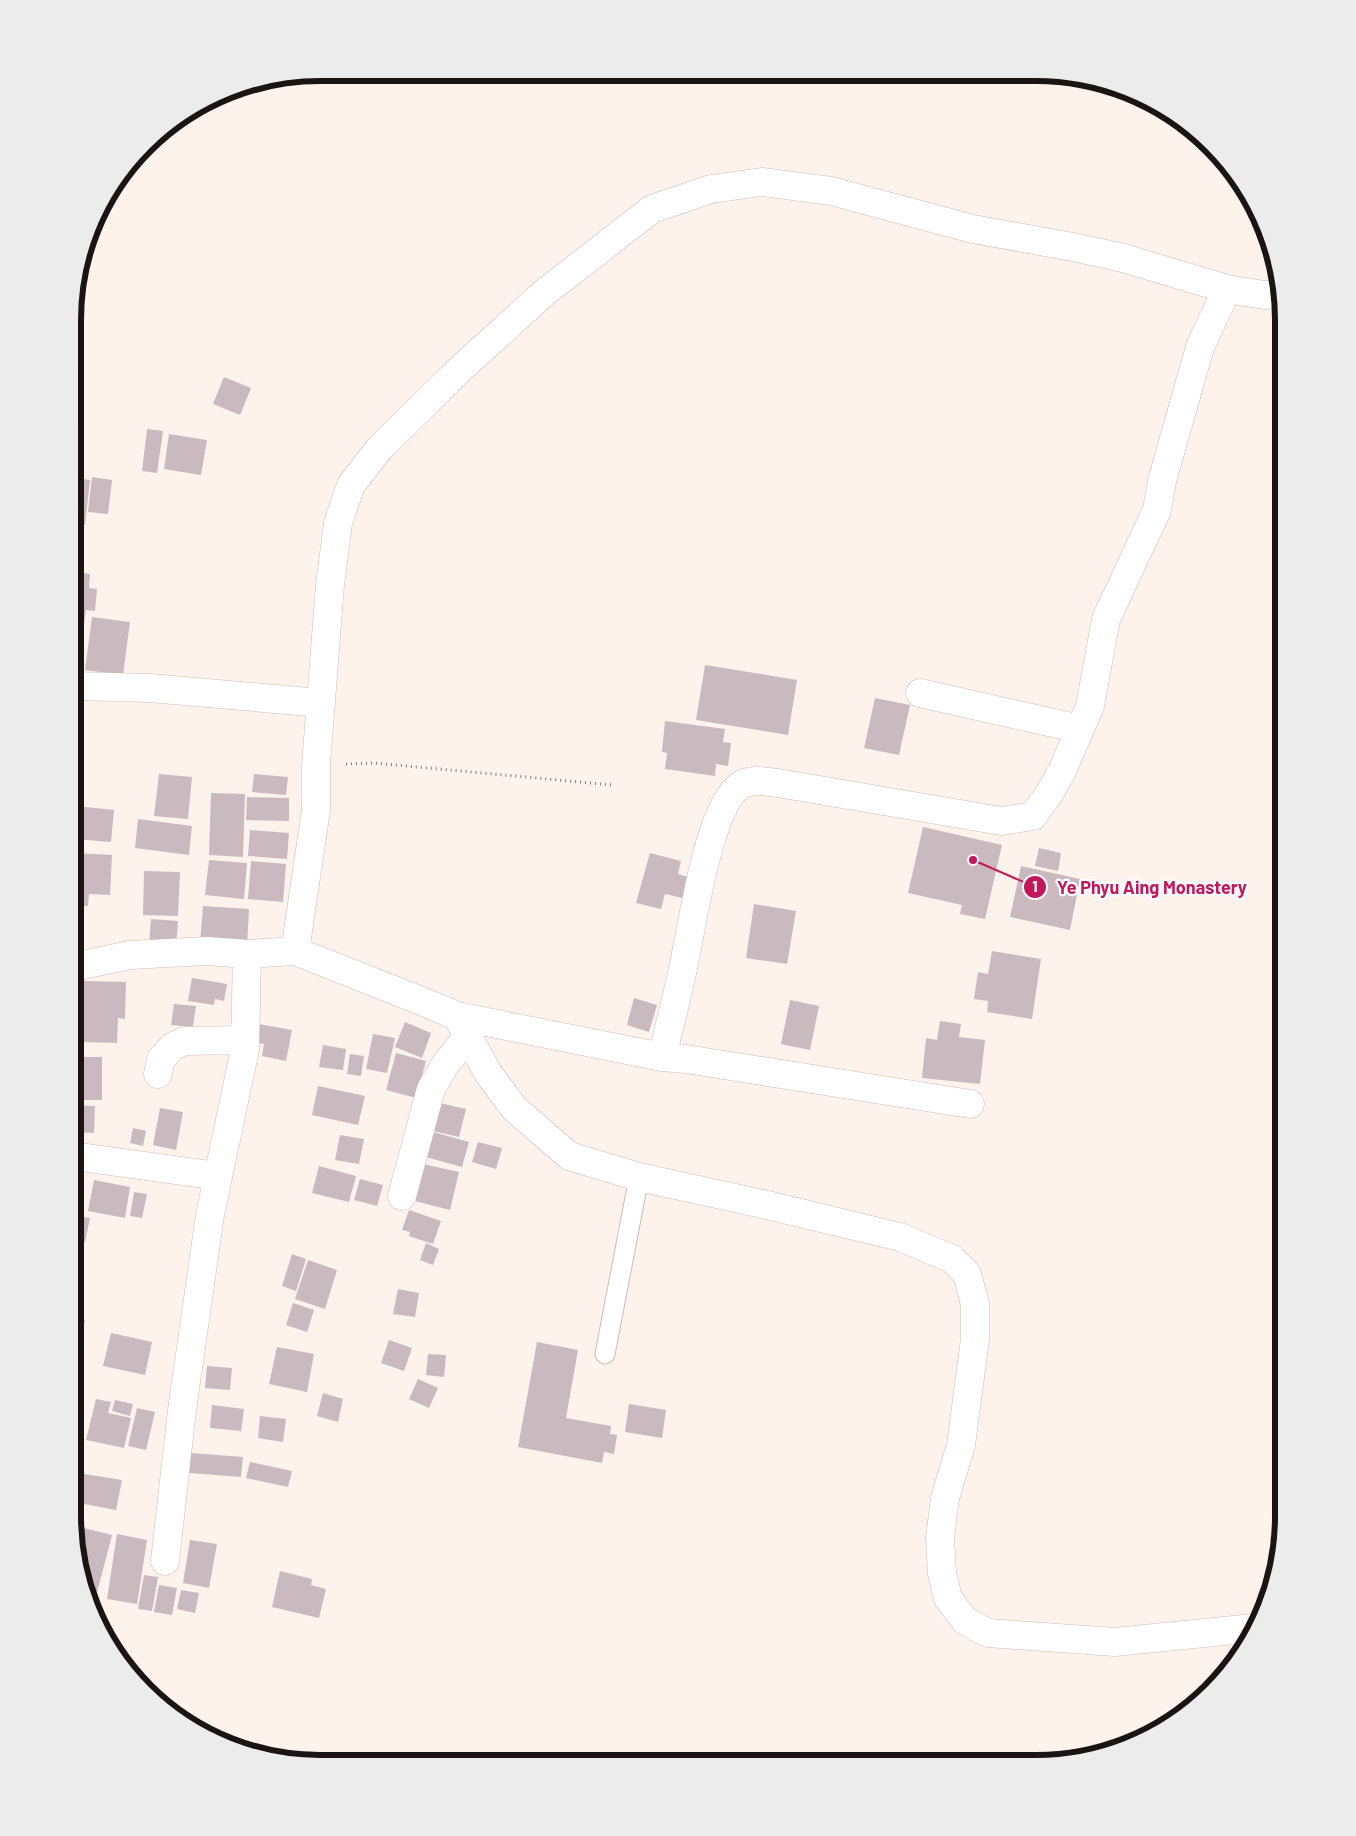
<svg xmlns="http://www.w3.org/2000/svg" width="1356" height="1836" font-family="Barlow,sans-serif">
<rect width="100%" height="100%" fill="#fef2ed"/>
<path fill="#cababf" d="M224,377L251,388L240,415L213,404Z
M147,429L163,431L157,473L142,471Z
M169,434L207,440L201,475L164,469Z
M92,477L112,480L108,514L88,512Z
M74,478L90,480L85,525L74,523Z
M74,572L90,574L89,588L97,589L95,611L86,610L84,624L74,623Z
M92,617L130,622L123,675L85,670Z
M705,665L797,680L788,735L696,720Z
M875,698L910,705L899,755L864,748Z
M665,721L725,729L723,742L731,743L728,766L716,764L715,776L665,769L667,753L662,752Z
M159,774L192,777L188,819L154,816Z
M254,774L288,777L286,795L252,792Z
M211,793L245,794L243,857L209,855Z
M247,797L289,798V821L246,820Z
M76,806L114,810L111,842L74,839Z
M138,819L192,826L189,855L135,848Z
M923,827L1002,845L985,919L960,914L962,905L908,893Z
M250,830L289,833L287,859L248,856Z
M1039,848L1061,853L1058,871L1035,866Z
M74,853L112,855L110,895L89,894L88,906L74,905Z
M650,853L681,861L678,874L688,877L682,898L665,894L661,909L636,903Z
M209,860L247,863L244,899L205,895Z
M251,861L286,864L283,902L248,899Z
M1021,866L1080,879L1070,930L1010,917Z
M144,871L180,872L178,916L143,915Z
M754,904L796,911L787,964L746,958Z
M203,906L249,909L247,947L200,943Z
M151,919L178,921L176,947L149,945Z
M992,951L1041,959L1032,1019L987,1012L988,1001L974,999L978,972L988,974Z
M192,978L227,984L224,1001L215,999L214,1005L188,1001Z
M84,981L126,982L125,1019L118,1018L117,1043L82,1042Z
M634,998L657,1005L649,1032L627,1025Z
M790,1000L819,1006L810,1050L781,1044Z
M174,1004L196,1006L193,1027L171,1025Z
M940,1021L961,1024L959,1037L985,1040L980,1084L922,1078L926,1038L937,1040Z
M405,1022L431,1033L422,1058L395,1047Z
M259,1024L292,1030L286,1061L262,1056L264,1044L255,1042Z
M373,1034L395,1038L387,1073L366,1069Z
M323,1045L346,1049L343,1070L319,1067Z
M396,1053L426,1061L416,1098L386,1090Z
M350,1054L364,1056L361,1076L347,1074Z
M73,1057H102V1100H73Z
M318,1086L365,1096L358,1125L312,1115Z
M440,1103L466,1109L459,1137L433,1131Z
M73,1105L95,1106L94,1133L73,1132Z
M160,1108L183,1112L176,1150L153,1145Z
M133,1128L146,1131L143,1146L130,1143Z
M430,1131L469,1142L462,1167L422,1156Z
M340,1135L364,1139L359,1164L335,1160Z
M478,1142L502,1148L496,1169L472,1162Z
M423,1164L459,1172L450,1210L415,1201Z
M319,1166L356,1176L349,1202L312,1193Z
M360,1179L383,1185L377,1206L354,1200Z
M94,1180L130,1187L125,1218L88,1211Z
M134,1192L147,1194L142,1218L130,1216Z
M409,1210L441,1221L433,1244L409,1236L410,1232L402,1230Z
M77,1216L90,1218L85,1242L73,1240Z
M426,1243L439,1249L433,1265L420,1260Z
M292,1254L306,1259L296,1291L282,1286Z
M308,1260L337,1270L325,1309L295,1299Z
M398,1289L419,1293L415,1317L393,1314Z
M293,1303L314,1310L307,1332L286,1325Z
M73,1317L85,1320L80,1344L73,1343Z
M111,1333L152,1342L145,1375L103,1366Z
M389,1340L412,1348L404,1371L381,1363Z
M537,1342L578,1350L566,1418L611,1426L610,1434L617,1435L614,1454L604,1452L602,1463L518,1447Z
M73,1345L79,1347L74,1372H73Z
M277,1347L314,1354L307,1392L269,1384Z
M428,1354L446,1355L444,1377L426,1375Z
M207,1366L232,1368L230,1390L205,1388Z
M418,1379L438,1388L429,1408L409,1399Z
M323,1393L343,1399L338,1422L317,1416Z
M96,1399L111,1402L108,1413L131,1418L124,1448L86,1440Z
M115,1400L133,1404L130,1416L112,1411Z
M629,1404L666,1410L662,1438L625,1432Z
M212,1405L244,1409L241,1431L210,1428Z
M137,1408L155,1412L146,1450L128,1446Z
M260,1416L286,1419L283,1442L258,1438Z
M191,1453L243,1457L241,1477L189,1473Z
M250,1462L292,1471L288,1487L246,1478Z
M78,1473L122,1480L116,1510L73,1502Z
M80,1527L112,1535L97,1593L85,1590L81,1580L76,1544Z
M117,1534L147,1540L137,1604L107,1599Z
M190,1540L217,1544L209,1588L183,1583Z
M280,1571L312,1579L311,1585L326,1589L319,1618L272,1607Z
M144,1575L158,1577L152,1611L138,1609Z
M159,1585L177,1588L172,1615L154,1612Z
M181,1590L199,1593L195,1613L177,1609Z"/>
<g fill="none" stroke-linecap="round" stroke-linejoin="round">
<g stroke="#cbbdb6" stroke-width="21">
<path id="lane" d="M605,1354L639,1177"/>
</g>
<g stroke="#cbbdb6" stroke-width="29">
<path id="street" d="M74,686L150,688L321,703
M920,693L1080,729
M73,967L130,955L207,951L247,954L295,951
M457,1016L488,1073L514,1108L569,1156L639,1177L763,1204L900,1237L952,1259L967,1274L975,1304V1339L961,1445L945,1498L940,1538L942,1573L948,1598L965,1621L988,1633L1115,1642L1254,1628
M662,1057C669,1027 677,998 683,968C692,929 708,805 741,785C752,778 766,782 778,783L1001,821L1033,816L1049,794L1062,771L1090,706L1106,619L1157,510L1162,481L1200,347L1227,289
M158,1074L161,1059L172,1047L184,1041L245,1040
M970,1104L686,1059L662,1057L457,1016L414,998L295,951L316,810V765L330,585L338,523L351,485L379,449L456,373L544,293L652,209L711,189L762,182L831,191L973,229L1078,248L1123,258L1227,289L1264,295L1280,294
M73,1156L218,1176
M402,1196L431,1089L445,1065L468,1036
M165,1561L182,1410L210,1215L245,1049L247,954"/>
</g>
<path stroke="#837b77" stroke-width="3" stroke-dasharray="1 4" stroke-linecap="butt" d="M346,764L374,763L612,785"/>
<use href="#lane" stroke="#fff" stroke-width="19"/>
<use href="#street" stroke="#fff" stroke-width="28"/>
</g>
<path d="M0 0H1356V1836H0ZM320 81H1036A239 239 0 0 1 1275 320V1516A239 239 0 0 1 1036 1755H320A239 239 0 0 1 81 1516V320A239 239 0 0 1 320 81Z" fill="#edecec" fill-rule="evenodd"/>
<path fill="none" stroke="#1a1513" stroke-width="6" d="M320 81H1036A239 239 0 0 1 1275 320V1516A239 239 0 0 1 1036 1755H320A239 239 0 0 1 81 1516V320A239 239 0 0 1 320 81Z"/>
<path fill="none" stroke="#c2185b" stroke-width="2" d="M973 860L1035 887"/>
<g fill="#c2185b" stroke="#fff" stroke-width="2">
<circle cx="973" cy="860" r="5"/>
<circle cx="1035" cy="887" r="12"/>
</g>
<g font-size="15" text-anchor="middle" font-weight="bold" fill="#fff">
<text x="1035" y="892">1</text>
</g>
<g font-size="18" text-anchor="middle" font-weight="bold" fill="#c2185b" stroke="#fff" stroke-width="4.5" stroke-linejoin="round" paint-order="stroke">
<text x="1152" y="894">Ye Phyu Aing Monastery</text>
</g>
</svg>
